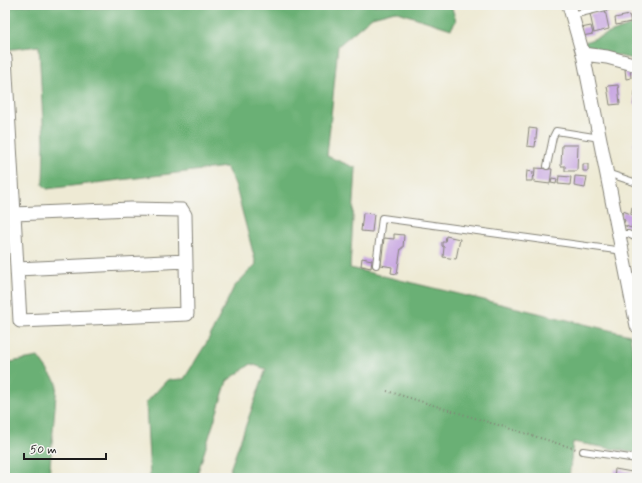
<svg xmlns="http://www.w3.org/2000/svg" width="642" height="483" font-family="Mynerve,sans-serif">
<rect width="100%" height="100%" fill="#f6f6f2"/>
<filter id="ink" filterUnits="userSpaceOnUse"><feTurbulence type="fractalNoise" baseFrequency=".025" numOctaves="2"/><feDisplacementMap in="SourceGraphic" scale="8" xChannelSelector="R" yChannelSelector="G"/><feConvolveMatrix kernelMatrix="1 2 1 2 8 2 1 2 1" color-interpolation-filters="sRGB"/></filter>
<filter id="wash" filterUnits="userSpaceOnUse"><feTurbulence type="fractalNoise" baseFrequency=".012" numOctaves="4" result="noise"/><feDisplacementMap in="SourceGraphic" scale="16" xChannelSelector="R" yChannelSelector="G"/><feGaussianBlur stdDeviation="0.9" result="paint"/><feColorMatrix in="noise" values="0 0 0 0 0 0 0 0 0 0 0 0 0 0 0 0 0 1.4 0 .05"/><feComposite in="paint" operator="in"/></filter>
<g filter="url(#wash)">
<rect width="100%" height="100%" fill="#eeead4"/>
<path fill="#6bb075" stroke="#446648" d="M25 5H86V9L147 5H451L456 21 451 29 395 11 372 17 338 46 327 156 356 168 350 268 630 335 637 377V453L573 442 569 478H227L266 369 251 364 227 381 196 478H150L146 403 167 380 184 379 207 342 234 287 256 264 235 184 226 167 47 189 43 185 44 142 39 46 5 50V8Z
M637 23V60L588 49 585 42Z
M38 357 57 383 49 478H5V363Z"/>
<g id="blocks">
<path fill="#c6a3e1" d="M605 10 609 29 594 33 590 14Z
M629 15 631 22 616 25 615 18Z
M591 26 593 34 582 36 581 28Z
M630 68 631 78 626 79 625 69Z
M618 85 620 104 610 105 607 86Z
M635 91H637V105H634Z
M529 128 537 129 535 147 527 146Z
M637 136V147L633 145Z
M562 145H578L577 171H565V166H561Z
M583 164H588V171H583Z
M535 168 552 169 550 184 534 182Z
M527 171 533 172 532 181H526Z
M559 176 571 177 570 185 558 184Z
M575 176 587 177 585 188 574 186Z
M552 178 557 179 556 184 551 183Z
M632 207 637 208V215L631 212Z
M623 211 636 216 631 228 623 225 625 220 621 218Z
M363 213 374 214 372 232 361 231Z
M394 234 404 235 403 248H401L397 274 391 273 392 267 381 265 384 238 394 239Z
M446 236 460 239 456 259 443 257 444 247 442 246V242H445Z
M362 258 372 260 371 268 361 266Z
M615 469 632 472 631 478H614Z"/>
</g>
</g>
<g filter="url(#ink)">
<use href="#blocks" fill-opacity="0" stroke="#858378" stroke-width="1"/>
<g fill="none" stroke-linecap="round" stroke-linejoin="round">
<defs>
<path id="lane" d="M572 15 614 5
M547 166 553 137 556 131 600 138
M607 173 637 183
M620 234H628L637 238
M376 265 382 218 623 251
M583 451 637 459"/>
<path id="street" d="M569 5 583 54 637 326
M583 54 607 57 637 65
M5 58 14 214 5 215
M131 209 182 210 185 215 187 314 20 321 14 214Z
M17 269 186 261"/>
</defs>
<use href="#lane" stroke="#858378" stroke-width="8"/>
<use href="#street" stroke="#858378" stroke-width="15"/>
<path stroke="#858378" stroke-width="2" stroke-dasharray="1 3" stroke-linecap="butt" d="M387 391 576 449"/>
<use href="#lane" stroke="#fff" stroke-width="6"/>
<use href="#street" stroke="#fff" stroke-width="13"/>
</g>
</g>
<rect width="642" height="483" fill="none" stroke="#f6f6f2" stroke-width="20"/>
<path d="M24 453v6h82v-6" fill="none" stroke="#1c1c1c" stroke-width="2"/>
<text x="30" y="453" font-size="12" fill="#1c1c1c" stroke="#f6f6f2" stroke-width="3" paint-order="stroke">50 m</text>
</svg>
